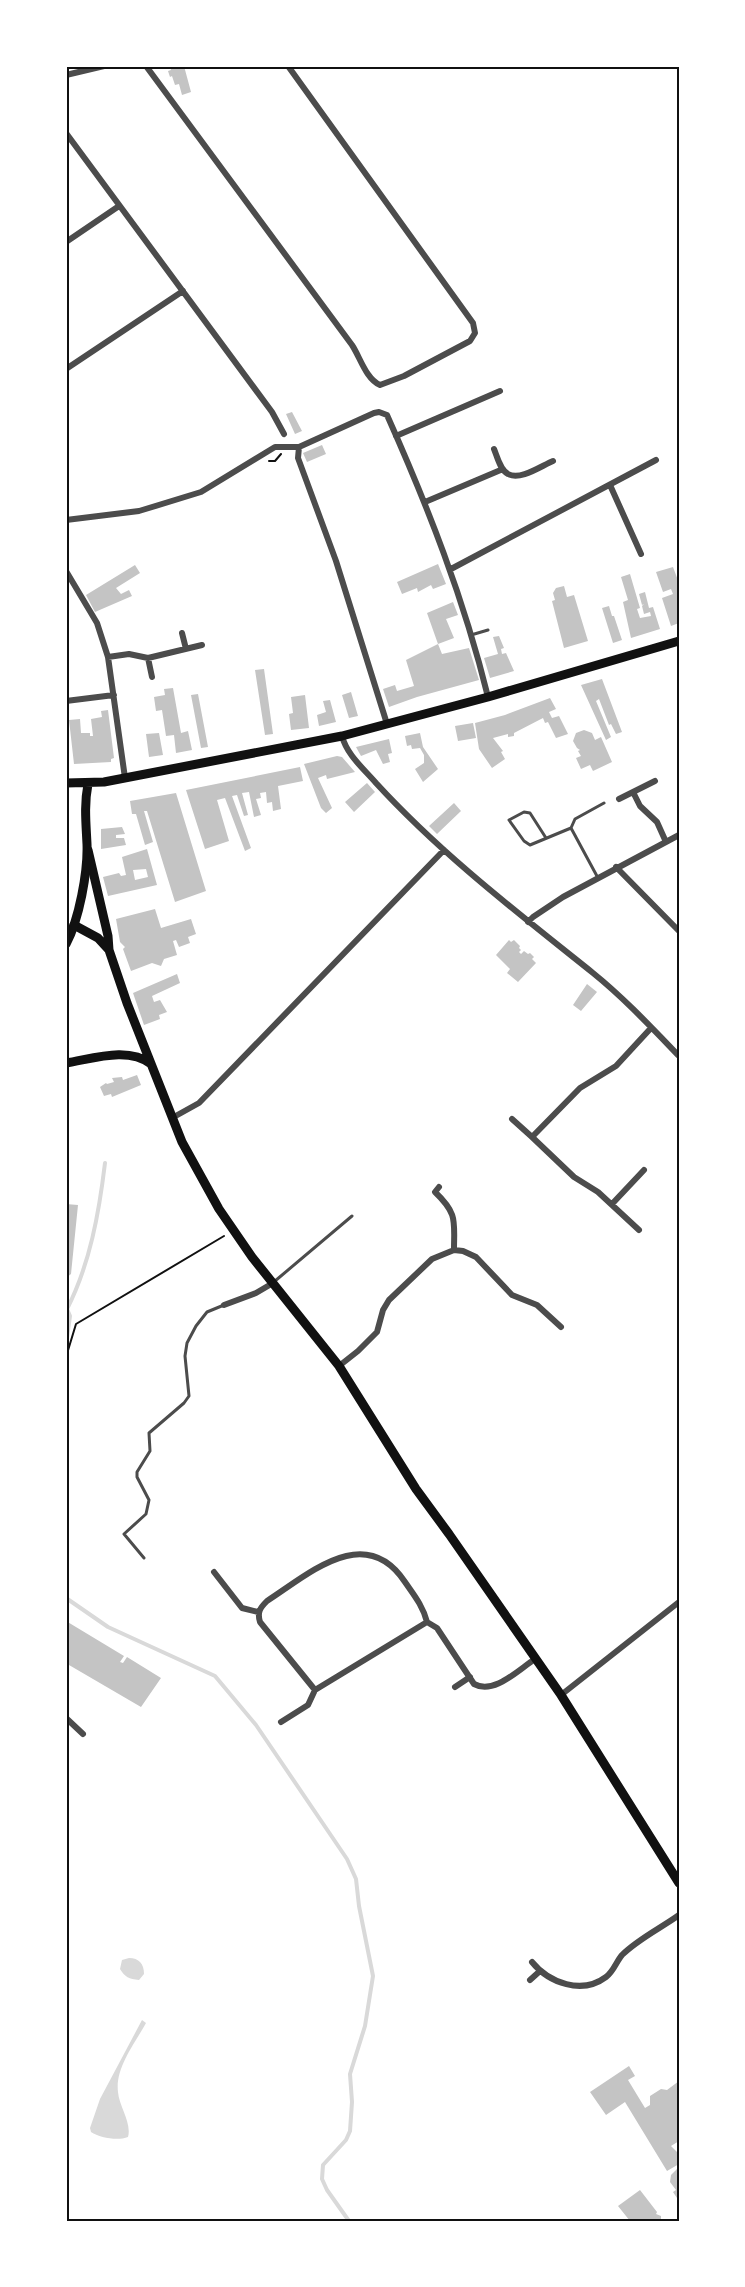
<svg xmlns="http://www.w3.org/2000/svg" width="745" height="2287" font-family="Merriweather,serif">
<rect width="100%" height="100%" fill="#fff"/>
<path fill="#d9d9d9" d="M129 1958C139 1958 144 1964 144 1974L139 1980C129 1979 125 1977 120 1969L122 1960Z
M142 2020 146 2023C135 2043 115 2068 118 2092 119 2106 132 2123 128 2137 118 2141 100 2138 91 2132L90 2128 100 2099Z"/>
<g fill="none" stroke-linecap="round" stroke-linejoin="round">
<path stroke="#d9d9d9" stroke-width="4" d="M66 1345 70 1316 67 1309C90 1264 99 1213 105 1163
M66 1598 108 1627 215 1676 256 1725 347 1859 356 1879 359 1906 373 1976 365 2026 350 2074 352 2102 350 2131 346 2140 323 2165 322 2179 327 2190 349 2221"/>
</g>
<path fill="#c4c4c4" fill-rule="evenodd" d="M170 66H184L191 92 182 95 179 84 175 85 172 76 170 77 168 71 171 70Z
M292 412 302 431 295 434 286 414Z
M322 445 326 454 307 462 303 453Z
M438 564 446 584 433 589 431 585 418 592 417 588 402 594 397 582Z
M135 565 140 573 116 588 121 594 129 590 132 596 95 612 86 595Z
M673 567 679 583 677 587 679 623 671 626 662 598 673 594 671 589 663 592 656 572Z
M630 574 640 608 637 609 640 618 651 616 650 612 644 614 642 606 644 604 642 605 639 594 645 592 649 608 653 607 660 629 631 638 623 602 628 600 621 577Z
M564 586 567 597 574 595 588 641 564 648 552 601 555 600 553 593 556 588Z
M453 602 458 615 446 619 454 638 438 644 427 613Z
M609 606 612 616H614L622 640 613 643 602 608Z
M499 636 504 648 501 649 502 654 506 653 514 671 490 678 484 658 498 654 493 637Z
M438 644 442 654 469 648 479 680 417 697 389 707 383 689 395 685 397 691 414 686 406 660Z
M264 669 273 734 265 735 255 670Z
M602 679 622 732 616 734 611 724 609 725 599 699 596 701 611 737 606 740 581 685Z
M173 688 181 733 188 731 192 750 176 753 174 735 166 736 162 710 156 711 154 697 165 695 164 689Z
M351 692 358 716 349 718 342 695Z
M198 694 208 747 201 748 191 695Z
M305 695 309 728 291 730 289 714 293 713 291 697Z
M550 698 556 709 549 712 552 718 559 716 568 734 556 738 548 722 545 723 543 718 514 733V736L508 737V734L493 738 503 751 501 752 505 759 492 768 479 749 475 723 505 715Z
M330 700 336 722 319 726 317 715 326 712 323 701Z
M108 710 114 758 111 759V762L74 764 69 720 80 719 81 733H90V736H93L91 719 102 717 101 711Z
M473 723 476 738 458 741 455 726Z
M584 730 592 733 595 740 601 737 612 762 593 771 590 765 581 769 576 758 581 756 578 751 580 750 577 748 573 741 576 733Z
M159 733 163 755 149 757 146 734Z
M420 733 423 747 438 769 423 782 415 769 424 763V755L420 748 412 749 411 745 407 746 405 736Z
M389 739 392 753 388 754 390 762 383 764 376 750 361 756 356 747Z
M337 756 342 757 355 772 327 779 326 775 318 778 332 808 326 813 321 808 304 764Z
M300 767 303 781 278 786 281 809 273 811 272 802 267 803 266 792 260 793 261 798 256 799 261 815 254 817 249 792 242 793 248 815 244 816 237 795 232 796 251 848 245 851 225 798 217 800 229 841 205 849 186 790Z
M367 783 375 792 354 812 345 802Z
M176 793 206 891 175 902 147 811H144L153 842 145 845 136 814H132L130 801Z
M454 803 461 811 437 834 429 826Z
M122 827 125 834 116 835V838H124L126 845 101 849V829Z
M147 849 157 885 108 896 103 877 119 873 121 876 126 875 122 857ZM146 869 148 877 135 880 133 870Z
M155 909 161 928 191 919 196 934 188 937 190 943 179 947 176 940 173 941 177 955 164 959 161 966 152 963 131 971 123 949 125 947 120 942 116 919Z
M509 940 511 942 514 940 520 946 519 948 521 950 519 952 521 954 524 951 528 954 530 953 534 957 532 959 536 963 518 982 507 973 510 969 496 955Z
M177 974 180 983 152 996 154 1002 160 1000 167 1012 159 1015 160 1019 144 1025 133 993Z
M587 984 597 992 581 1011 573 1005Z
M137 1075 141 1085 112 1097 111 1094 104 1096 100 1087 106 1083 107 1084 114 1082 112 1078 122 1077 123 1080Z
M66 1204 78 1205 71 1274 66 1278Z
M66 1621 124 1656 120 1662 123 1663 127 1657 161 1678 141 1707 69 1665 66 1669Z
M629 2066 635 2076 628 2080 645 2108 650 2105V2096L661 2089 667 2090 679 2081V2141L671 2146 679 2154V2164L667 2171 625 2102 606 2115 590 2092Z
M679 2167V2201L673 2192 676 2190 670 2182 671 2175Z
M640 2190 657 2212 656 2214 661 2216V2221H630L618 2206Z"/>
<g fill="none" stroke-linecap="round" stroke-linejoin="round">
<path stroke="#111" stroke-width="2" d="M269 461H275L281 454
M66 1357 76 1324 224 1236"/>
<path stroke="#4c4c4c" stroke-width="3" d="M471 635 488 630
M571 828 575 819 604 803
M546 838 530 813 524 812 509 820 524 841 530 845 571 828 598 878
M275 1281 352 1216
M144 1558 124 1534 146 1514 149 1500 137 1477V1472L150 1451 149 1433 184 1403 189 1396 185 1356 187 1343 196 1326 207 1312 224 1305"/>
<path stroke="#4c4c4c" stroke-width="6" d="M146 66 352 345C360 357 366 379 380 385L404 376 470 341 475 333 473 323 288 66
M66 75 104 66
M66 133 272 412 284 434
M66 242 119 206
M66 369 183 291
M396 436 500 391
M299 447 298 458 336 561 387 724
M494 449C497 456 500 470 508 474 520 481 541 466 553 461
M610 485 641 554
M425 502 503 469
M66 520 139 511 201 492 275 447H299L374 413 379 412 387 415C428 507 464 599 488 697
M451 569 656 460
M66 571 97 623 108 657 125 778
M182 633 186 649
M108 657 129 654 148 658 202 645
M148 658 152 677
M66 701 114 695
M342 736C347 755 363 768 376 783 441 854 518 913 593 973 624 998 652 1028 679 1056
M633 792 640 806 657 822 666 842
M619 799 655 781
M616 867 679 931
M528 922 533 917 563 897 679 835
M172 1118 199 1103 444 850
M512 1119 532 1137
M439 1187 435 1192C458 1214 454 1221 454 1250
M612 1204 644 1170
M639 1230 598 1192 574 1177 532 1137 580 1088 616 1066 651 1028
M224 1305 256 1293 273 1283
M339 1366 358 1351 377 1332 383 1310 389 1300 432 1259 454 1250 463 1251 476 1257 512 1295 537 1305 561 1327
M214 1572 242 1608 258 1612
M427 1622C423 1606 414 1595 405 1582 365 1522 309 1574 267 1601 260 1608 257 1612 260 1622L315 1690 427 1622 437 1628 474 1684C494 1695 518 1670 535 1659
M455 1687 470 1677
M561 1695 679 1602
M66 1718 83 1734
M281 1722 308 1705 315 1690
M532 1962C549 1983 582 1995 606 1977 614 1971 616 1962 622 1955 638 1939 661 1928 679 1915
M530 1980 540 1971"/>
<path stroke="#111" stroke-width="9" d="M88 850 108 936 109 950
M74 925 98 938 109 950 127 1003 182 1142 219 1209 252 1257 339 1366 416 1489 449 1534 561 1695 679 1883
M66 1063C92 1059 128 1046 151 1064"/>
<path stroke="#111" stroke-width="9" d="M66 783 104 782 342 736 488 697 679 641
M66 944C79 920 88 872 87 844 86 823 84 805 88 784"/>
</g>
<rect width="745" height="2287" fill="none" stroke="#ffffff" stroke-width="135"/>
<rect x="68" y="68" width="610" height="2152" fill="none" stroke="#111" stroke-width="2"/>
</svg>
